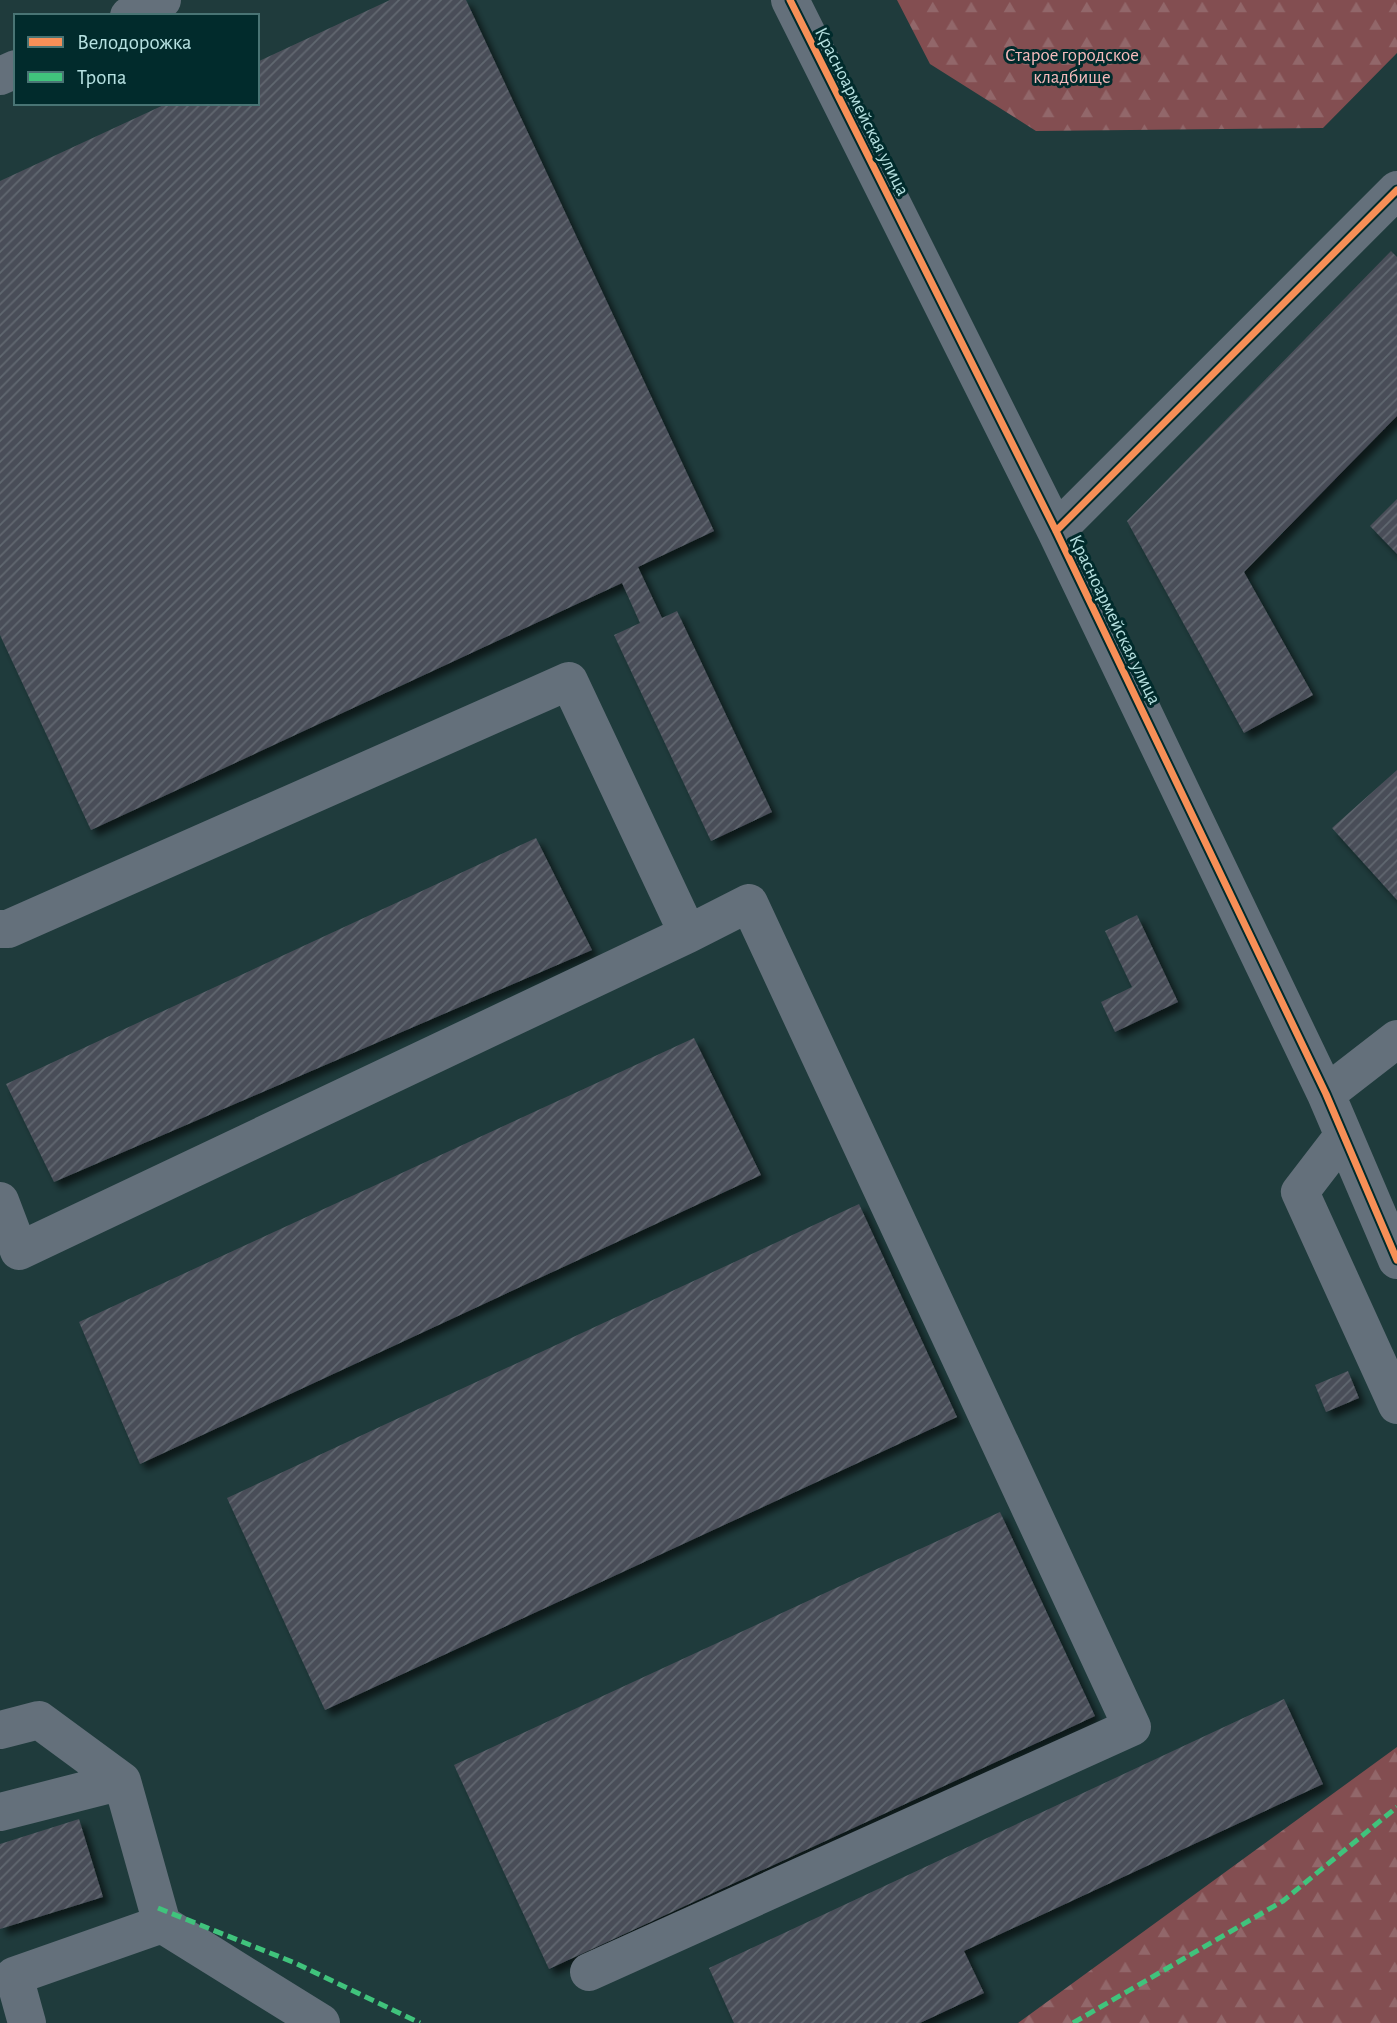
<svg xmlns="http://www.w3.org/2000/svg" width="1397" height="2023" font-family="'Alegreya Sans',sans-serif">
<defs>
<pattern id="forest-firs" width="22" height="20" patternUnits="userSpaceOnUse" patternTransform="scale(1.75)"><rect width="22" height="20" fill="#834e51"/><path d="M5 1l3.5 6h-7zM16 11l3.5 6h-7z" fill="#92676a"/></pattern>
<pattern id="building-hatch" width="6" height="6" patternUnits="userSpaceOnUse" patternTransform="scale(1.75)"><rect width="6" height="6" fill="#494e58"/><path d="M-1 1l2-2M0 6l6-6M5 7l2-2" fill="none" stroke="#616770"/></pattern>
<filter id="shadow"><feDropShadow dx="6" dy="6" stdDeviation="3.5" flood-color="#0009"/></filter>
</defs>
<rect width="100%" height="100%" fill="#1f3b3c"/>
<path fill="url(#forest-firs)" d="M897 0H1397V53L1323 128 1036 131 930 64Z
M1397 1747V2023H1018Z"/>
<path fill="url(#building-hatch)" filter="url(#shadow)" d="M390 0H466L714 531 638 567 662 618 677 611 772 812 711 841 614 635 640 623 622 583 91 830 0 635V181L168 103H257V62Z
M1391 251 1397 257V416L1244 572 1313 695 1244 733 1127 521Z
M1397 499V554L1370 526Z
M1397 770V900L1332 828Z
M536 838 592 950 54 1182 6 1084Z
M1137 915 1178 1002 1115 1032 1101 1002 1132 987 1105 931Z
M694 1038 761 1175 140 1464 79 1322Z
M859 1204 957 1417 325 1710 227 1498Z
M1348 1371 1359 1398 1326 1412 1315 1385Z
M1000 1512 1095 1716 549 1969 454 1765Z
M1284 1699 1323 1784 964 1951 984 1993 920 2023H734L709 1968Z
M79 1819 103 1897 0 1929V1844Z"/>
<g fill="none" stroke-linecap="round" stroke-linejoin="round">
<path stroke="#64707b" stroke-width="38" d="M790 0 1056 531 1326 1094 1397 1260
M129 16 162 0
M0 76 16 69
M1056 531 1397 190
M0 929H8L569 681 688 934
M1326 1094 1397 1039
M1343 1136 1300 1192 1397 1405
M0 1201 19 1251 688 934 749 903 1132 1727 589 1972
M0 1730 39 1720 122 1781 162 1924
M0 1812 122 1781
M27 2023 14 1976 162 1924 321 2023"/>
<path stroke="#40c37c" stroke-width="5" stroke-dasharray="10 5" stroke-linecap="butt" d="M158 1908 295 1963 420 2023
M1073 2023 1283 1901 1397 1807"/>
<defs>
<path id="cycleway" d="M790 0 1056 531 1326 1094 1397 1260
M1056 531 1397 190"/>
</defs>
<use href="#cycleway" stroke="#012b2c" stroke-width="11"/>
<use href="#cycleway" stroke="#f78f57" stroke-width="7"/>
</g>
<g text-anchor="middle" stroke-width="6" stroke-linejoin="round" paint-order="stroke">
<g font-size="19" fill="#f7bbbc" stroke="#012b2c">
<text x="1072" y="61">Старое городское<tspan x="1072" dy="22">кладбище</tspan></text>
</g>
<g font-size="19" fill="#b6e1e1" stroke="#012b2c">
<text transform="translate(863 111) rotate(63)" y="7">Красноармейская улица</text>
<text transform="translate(1116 619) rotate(64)" y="7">Красноармейская улица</text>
</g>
</g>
<rect x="14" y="14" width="245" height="91" fill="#012b2c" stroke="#497474" stroke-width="2"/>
<rect x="28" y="37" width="35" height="10" fill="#f78f57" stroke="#497474" stroke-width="2"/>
<text x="77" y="49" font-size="21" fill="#b6e1e1">Велодорожка</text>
<rect x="28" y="72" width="35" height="10" fill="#40c37c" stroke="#497474" stroke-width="2"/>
<text x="77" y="84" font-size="21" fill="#b6e1e1">Тропа</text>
</svg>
